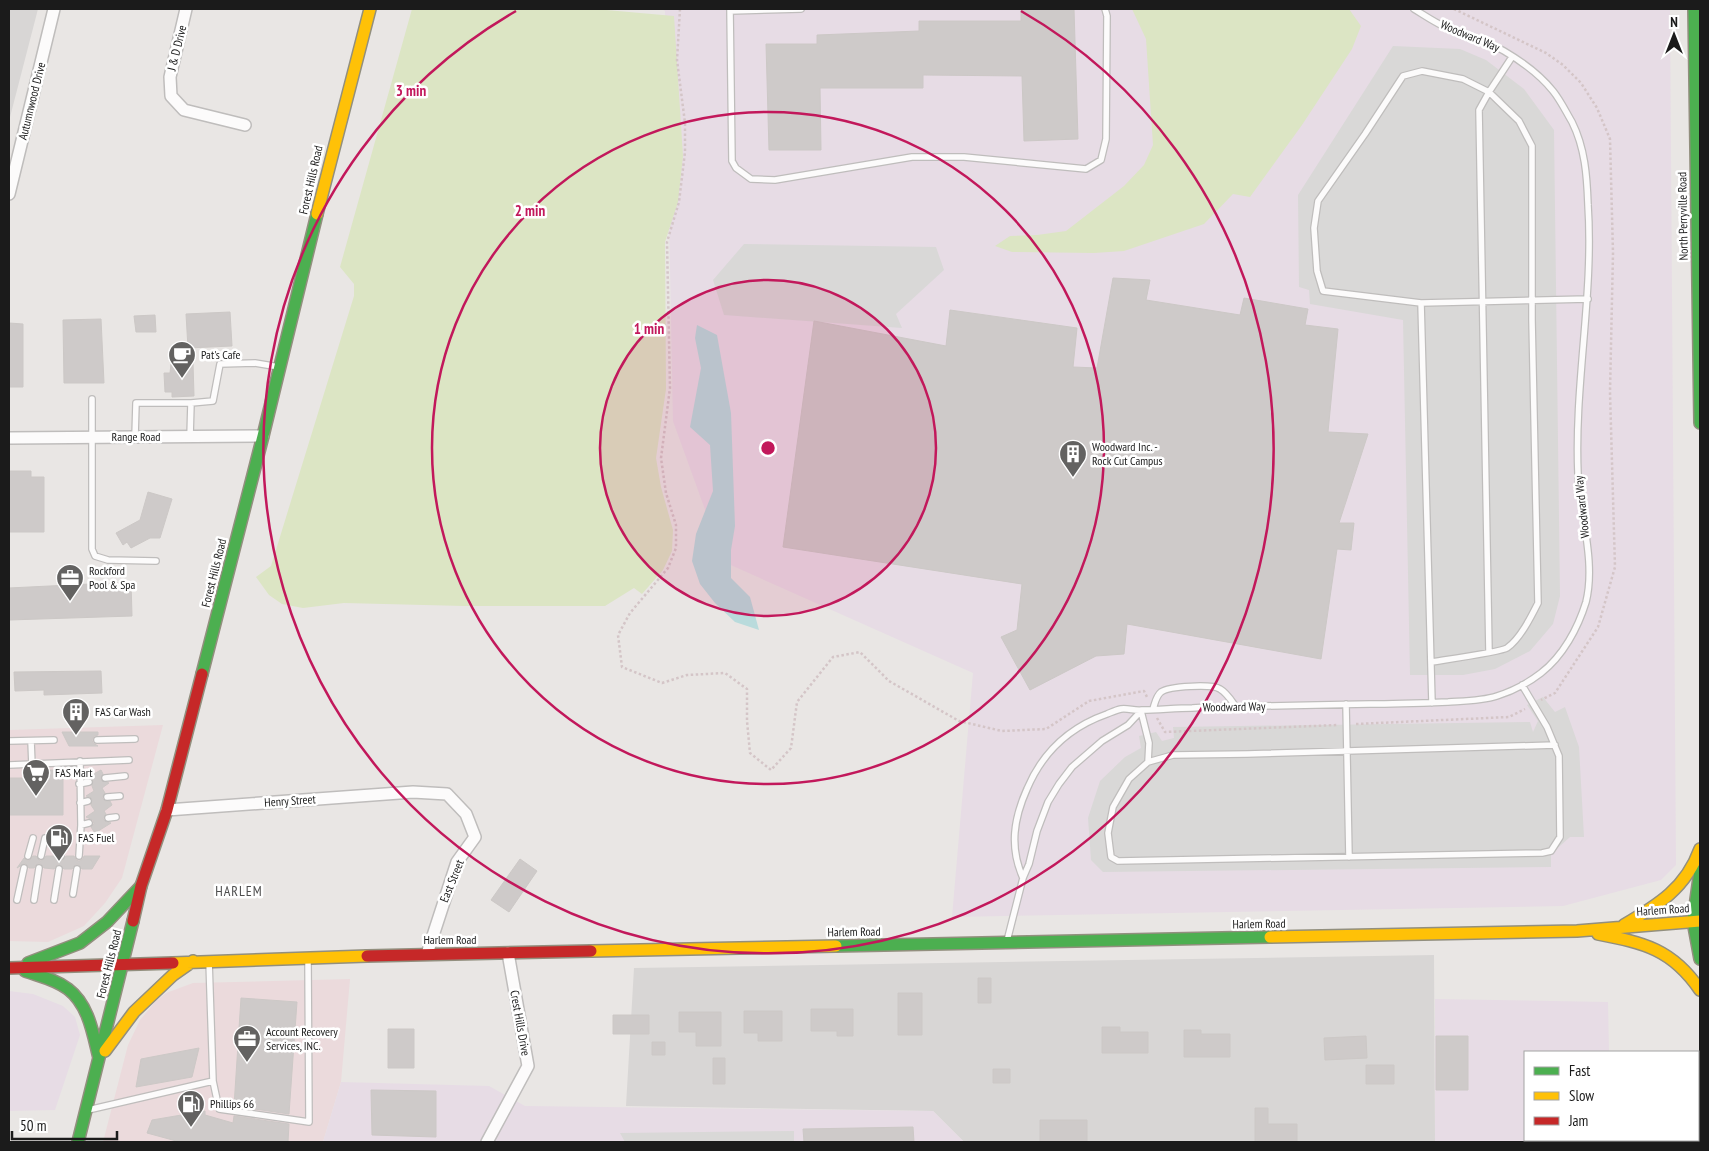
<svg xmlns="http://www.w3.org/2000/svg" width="1709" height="1151" font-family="'PT Sans Narrow',sans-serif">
<rect width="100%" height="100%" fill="#e9e6e4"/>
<path fill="#d8d6d5" d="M9 9H38L9 121Z
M1434 955 1435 1142H964L933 1111 626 1106 634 968Z"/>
<path fill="#ebdadc" d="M163 725 122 878 105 903 84 926 48 942 9 941V730Z
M350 979 341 1082 323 1142H103L128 1045 140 1020 156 1001 166 993 193 983Z"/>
<path fill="#e7dce5" d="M662 9H1670L1676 865 1661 880 1563 906 952 917 973 673 724 562 673 421 665 11Z
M9 991 33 994 63 1006 75 1017 80 1035 55 1110 9 1111Z
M1435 999 1608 1002 1609 1052H1525V1140H1611V1142H1435Z
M341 1082 489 1086 525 1106 933 1111 964 1142H323Z"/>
<path fill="#dce5c4" d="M412 9H595L674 16 683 156 678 202 665 242 666 389 656 458 661 487 673 530 672 551 663 570 642 594 634 588 605 606H464L344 603 303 608 282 604 269 595 256 577 271 566 354 296V284L340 267Z
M1132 9H1349L1361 26 1352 49 1302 125 1250 197 1233 194 1204 224 1124 251 1094 253 1012 252 995 246 1010 236 1037 235 1066 231 1124 186 1144 165 1153 145 1146 39Z"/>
<path fill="#d9d8d7" d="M1393 46 1460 49 1486 60 1524 89 1554 130 1560 596 1553 624 1530 651 1495 669 1463 675H1410L1403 320 1310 304 1309 290 1299 287 1298 195Z
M744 244 936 247 944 270 896 314 902 328 724 315 713 280Z
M1543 697 1555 712 1565 707 1579 747 1584 837H1570L1551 854V867L1103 872 1091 860 1088 818 1100 781 1125 757 1141 748 1139 736 1156 732 1162 741 1174 738 1173 727 1530 722 1533 732 1538 721 1527 705Z
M794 1131V1142H625L620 1133Z"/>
<path fill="#b9dbdc" d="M697 325 717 335 731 413 735 526 731 550V578L750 597 759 630 735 622 715 603 700 584 692 561 696 534 713 491 710 445 690 427 701 368 695 338Z"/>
<path fill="#cecac9" stroke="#ccc8c6" d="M1021 9H1074L1078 139 1024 141 1022 76 923 75V88H820L821 150H769L766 44H817V35L919 31V21H1021Z
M1113 278 1150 280 1146 300 1240 315 1244 298 1308 309 1305 325 1338 329 1328 432 1368 434 1339 523H1354L1351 550 1337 549 1321 659 1127 624 1124 654 1096 656 1030 690 1001 637 1017 630 1022 584 783 547 814 321 946 346 950 310 1077 328 1073 367 1097 368Z
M230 312 232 346 188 348 186 314Z
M155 315 156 332H136L134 316Z
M101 319 104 383H64L63 320Z
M9 323 23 324V387H9Z
M193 363 194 396 172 397V392H165L164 373H170L171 364Z
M9 471H31V477H44V532H9Z
M148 492 172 499 160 538H150L131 548 127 542 123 545 116 533 140 520Z
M131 582 132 616 9 620V588Z
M101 671 102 693 44 695V690L15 691 14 672Z
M62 732H98V735L94 736 92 740 93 743 98 746H69Z
M29 770H63V815H9V778H29Z
M101 770 103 774 101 777V780L109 783 102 788 105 793 102 798 105 801H110L112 805 104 811 106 814 103 819 106 822 111 823 95 833 91 827 94 824 93 820 86 817 95 811 91 805 92 799 90 797 86 796 94 791 92 786 93 781 88 777Z
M33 856H36L38 859 40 861 44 859 46 856H56L58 859 61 861 64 859 66 856H74L76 860 79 861 83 859 84 856H100L92 869H82L80 866 77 864 74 866 72 869H64L59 864 56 866 54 869 44 868 42 865 39 863 36 865 34 868H29L27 865 25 863 17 868 24 858 29 861Z
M520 859 537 871 509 912 491 900Z
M978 978H991V1003H978Z
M898 993H922V1035H898Z
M241 998 297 1002 289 1114 234 1106Z
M811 1009H853V1036H837V1031H811Z
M744 1011H782V1041H758V1033H744Z
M679 1012H721V1046H696V1032H679Z
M613 1015H649V1034H613Z
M1102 1027H1120V1032H1148V1053H1102Z
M388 1029H414V1068H388Z
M1184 1030H1201V1034H1230V1057H1184Z
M1366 1036 1367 1058 1325 1060 1324 1038Z
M1436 1036H1468V1090H1436Z
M652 1042H665V1055H652Z
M199 1048 192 1077 136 1087 141 1059Z
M713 1058H725V1084H713Z
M1366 1065H1394V1084H1366Z
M993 1069H1010V1083H993Z
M371 1090 436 1091V1137L372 1135Z
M1255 1108H1268V1124H1297V1142H1255Z
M205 1111V1115L233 1123 234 1116 289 1124 288 1142H180L147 1133 152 1120Z
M1040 1120H1087V1142H1040Z
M913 1127 914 1142H804L803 1129Z"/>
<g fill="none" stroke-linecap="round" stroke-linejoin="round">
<defs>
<path id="lane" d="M730 9 732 161 736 168 751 179 775 180 912 157H964L1086 169 1101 160 1106 139 1107 16 1105 9
M730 11 801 9
M1421 303 1588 299
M92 399V549L95 556 108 560 156 561
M135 437 136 403H191
M190 437 191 403 213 401 220 364 255 363 279 367
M1431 662C1443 660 1501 652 1507 648 1520 639 1531 617 1538 603L1532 320V146L1519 121 1489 92 1479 110 1489 652
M1432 703 1421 303 1323 291 1317 271 1314 228 1318 201 1365 134 1403 76 1422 71 1463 79 1489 92 1512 57
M1346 704 1349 857
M1153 709C1155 703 1156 696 1161 692 1169 686 1212 684 1220 689 1227 693 1231 700 1236 707
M1141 711 1149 743 1148 762 1129 779 1113 807 1108 833 1111 857 1118 861 1542 853 1551 851 1560 837 1559 756 1547 727 1522 685
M97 740 135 739
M9 741 54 740
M31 741 32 765
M1148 762 1173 755 1247 754 1555 745
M9 765 129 760
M105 778 125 776
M79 784 89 782
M107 797 120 796
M80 803 88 801
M108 818 116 817
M81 825 89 823
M28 856 33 838
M41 856 45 838
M61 856 63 838
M79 856 81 825 80 761
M1023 878C1009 847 1014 818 1027 789 1043 751 1070 727 1107 714 1112 712 1116 710 1121 709 1128 708 1135 711 1142 710 1159 710 1175 708 1192 708 1251 706 1310 705 1370 704 1396 704 1422 703 1448 702 1464 701 1482 701 1497 696 1513 691 1528 683 1541 673 1563 656 1578 628 1586 602 1596 562 1580 515 1578 474 1574 384 1594 295 1588 205 1587 176 1585 148 1572 122 1566 112 1561 101 1553 91 1541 76 1521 61 1504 51 1486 40 1464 36 1445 27 1434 22 1424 15 1414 9
M73 894 77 869
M17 900 24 868
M34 900 39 868
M54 900 59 869
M1007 941 1023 878 1029 864 1037 831 1048 802 1059 784 1072 767 1102 741 1128 725 1141 711
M213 1081 219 1109 309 1122 308 960
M88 1110 213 1081 209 961"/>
<path id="street" d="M186 9 170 77 171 96 184 110 245 125
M9 194 54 9
M9 438 263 436
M167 810 413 792 447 794 466 814 475 837 457 862 427 954
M487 1142 528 1066 508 953"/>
<path id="fast" d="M1694 9 1700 423
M202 674 263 436 317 214
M1700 871 1693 921 1700 959
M836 946 1270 937
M28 963 80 943 107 922 141 886
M25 971C39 976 55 979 68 989 89 1005 93 1034 99 1058
M78 1142 133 921"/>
<path id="slow" d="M317 214 370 9
M1624 925C1658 905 1686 888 1700 849
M1598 934C1644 943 1672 949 1700 990
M1270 937 1577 931 1700 921
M591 951 836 946
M173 963 367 956
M105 1051 134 1012 173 975 193 961"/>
<path id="jam" d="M133 921 141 886 167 810 202 674
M367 956 591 951
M9 968 173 963"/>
</defs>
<use href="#lane" stroke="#bfbdbc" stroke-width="8"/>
<use href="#street" stroke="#bfbdbc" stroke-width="14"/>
<use href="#fast" stroke="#928f7e" stroke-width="14"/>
<use href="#slow" stroke="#928f7e" stroke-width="14"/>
<use href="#jam" stroke="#928f7e" stroke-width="14"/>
<path stroke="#d4c5c7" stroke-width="2.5" stroke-dasharray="2.5 2.5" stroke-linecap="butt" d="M680 9 677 60 685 123V152L679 202 667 242 670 388 661 458 666 493 676 525V548L668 568 630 613 618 635 622 667 662 683 687 675 725 673 747 689V721L750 753 771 770 791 748 797 702 833 657 860 652 889 681 959 721 1002 731 1046 729 1089 701 1144 691 1147 697
M1454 9 1546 53 1563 65 1581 83 1597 108 1610 139 1613 253 1610 392 1615 567 1598 627 1555 693 1541 700
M1157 718 1165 732 1338 725
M1356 724 1509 717 1525 709"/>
<use href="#lane" stroke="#fcfbfb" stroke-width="5.5"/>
<use href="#street" stroke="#fcfbfb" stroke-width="11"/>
<use href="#fast" stroke="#4caf50" stroke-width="11"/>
<use href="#slow" stroke="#ffc107" stroke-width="11"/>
<use href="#jam" stroke="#c62828" stroke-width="11"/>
</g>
<circle cx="768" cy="448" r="168" fill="#c2185b" fill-opacity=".12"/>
<g fill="none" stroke="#c2185b" stroke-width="2.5">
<circle cx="768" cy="448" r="168"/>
<circle cx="768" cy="448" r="336"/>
<path d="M1021 11A505 505 0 1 1 516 11"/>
</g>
<defs>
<symbol id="cafe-pin" viewBox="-11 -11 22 30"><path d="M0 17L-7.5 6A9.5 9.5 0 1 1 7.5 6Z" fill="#636261" stroke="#fff"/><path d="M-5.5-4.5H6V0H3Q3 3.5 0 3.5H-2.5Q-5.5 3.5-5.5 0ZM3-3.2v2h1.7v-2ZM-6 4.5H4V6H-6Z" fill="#fff"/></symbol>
<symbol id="building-pin" viewBox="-11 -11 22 30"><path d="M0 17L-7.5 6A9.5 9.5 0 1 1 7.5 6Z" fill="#636261" stroke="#fff"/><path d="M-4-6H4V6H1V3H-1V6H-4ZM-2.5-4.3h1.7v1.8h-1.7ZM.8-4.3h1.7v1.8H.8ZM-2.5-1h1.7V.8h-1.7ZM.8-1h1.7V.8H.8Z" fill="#fff"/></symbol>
<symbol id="office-pin" viewBox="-11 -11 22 30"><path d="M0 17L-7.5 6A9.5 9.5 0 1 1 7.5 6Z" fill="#636261" stroke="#fff"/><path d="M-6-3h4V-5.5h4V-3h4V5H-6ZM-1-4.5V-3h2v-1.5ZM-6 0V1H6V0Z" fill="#fff"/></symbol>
<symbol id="supermarket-pin" viewBox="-11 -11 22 30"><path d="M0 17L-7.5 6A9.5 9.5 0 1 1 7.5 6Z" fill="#636261" stroke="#fff"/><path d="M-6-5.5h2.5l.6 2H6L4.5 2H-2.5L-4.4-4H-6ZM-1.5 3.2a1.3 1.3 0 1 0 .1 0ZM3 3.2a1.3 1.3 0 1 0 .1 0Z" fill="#fff"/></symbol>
<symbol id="fuel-pin" viewBox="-11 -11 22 30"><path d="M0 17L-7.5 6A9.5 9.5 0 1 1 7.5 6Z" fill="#636261" stroke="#fff"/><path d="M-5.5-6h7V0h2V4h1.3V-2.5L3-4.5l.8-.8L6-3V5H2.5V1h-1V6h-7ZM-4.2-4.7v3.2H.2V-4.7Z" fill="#fff"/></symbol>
</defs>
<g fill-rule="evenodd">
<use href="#cafe-pin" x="166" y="339" width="32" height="43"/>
<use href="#building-pin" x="1057" y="438" width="32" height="43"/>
<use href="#office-pin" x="54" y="562" width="32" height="43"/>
<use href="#building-pin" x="60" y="696" width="32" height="43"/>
<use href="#supermarket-pin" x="20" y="757" width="32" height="43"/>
<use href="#fuel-pin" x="43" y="822" width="32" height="43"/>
<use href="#office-pin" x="231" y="1023" width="32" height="43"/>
<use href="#fuel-pin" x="175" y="1088" width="32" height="43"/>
</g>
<g text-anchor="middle" stroke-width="5" stroke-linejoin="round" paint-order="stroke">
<g font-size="12" fill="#1b1b1b" stroke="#fff">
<text transform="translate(1470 36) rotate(23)" y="4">Woodward Way</text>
<text transform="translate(177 48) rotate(-76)" y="4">J &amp; D Drive</text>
<text transform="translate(32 101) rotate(-76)" y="4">Autumnwood Drive</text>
<text transform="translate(311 180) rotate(-77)" y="4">Forest Hills Road</text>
<text transform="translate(1683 216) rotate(-91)" y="4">North Perryville Road</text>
<text x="136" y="441">Range Road</text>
<text transform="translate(1582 507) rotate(-96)" y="4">Woodward Way</text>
<text transform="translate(214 573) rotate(-76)" y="4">Forest Hills Road</text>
<text transform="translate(1234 707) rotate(-1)" y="4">Woodward Way</text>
<text transform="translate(290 801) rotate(-4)" y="4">Henry Street</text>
<text transform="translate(452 881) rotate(-68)" y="4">East Street</text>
<text transform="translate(1663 910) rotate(-4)" y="4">Harlem Road</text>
<text transform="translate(1259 924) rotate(-1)" y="4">Harlem Road</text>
<text transform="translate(854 932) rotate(-1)" y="4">Harlem Road</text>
<text x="450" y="944">Harlem Road</text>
<text transform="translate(109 964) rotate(-76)" y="4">Forest Hills Road</text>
<text transform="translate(520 1023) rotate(80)" y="4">Crest Hills Drive</text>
</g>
<g font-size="12" fill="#1b1b1b" stroke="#fff" text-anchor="start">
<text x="201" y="359">Pat's Cafe</text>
<text x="1092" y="451">Woodward Inc. -<tspan x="1092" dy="14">Rock Cut Campus</tspan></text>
<text x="89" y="575">Rockford<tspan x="89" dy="14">Pool &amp; Spa</tspan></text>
<text x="95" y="716">FAS Car Wash</text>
<text x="55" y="777">FAS Mart</text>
<text x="78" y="842">FAS Fuel</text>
<text x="266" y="1036">Account Recovery<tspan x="266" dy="14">Services, INC.</tspan></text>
<text x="210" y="1108">Phillips 66</text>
</g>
<g font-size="14" letter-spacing="1" fill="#4e4e4e" stroke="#fff">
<text x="239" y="896">HARLEM</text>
</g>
</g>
<circle cx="768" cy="448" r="8" fill="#c2185b" stroke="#fff" stroke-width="2.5"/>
<g font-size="15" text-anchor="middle" font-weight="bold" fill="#c2185b" stroke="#fff" stroke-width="5" stroke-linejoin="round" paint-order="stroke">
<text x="411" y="96">3 min</text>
<text x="530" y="216">2 min</text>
<text x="649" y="334">1 min</text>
</g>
<rect width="1709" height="1151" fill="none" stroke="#1b1b1b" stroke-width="20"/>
<rect x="1524" y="1051" width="175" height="90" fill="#ffffff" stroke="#a4a4a4"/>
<rect x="1534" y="1067" width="25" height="8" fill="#4caf50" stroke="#a4a4a4"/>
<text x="1569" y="1076" font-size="15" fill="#1b1b1b">Fast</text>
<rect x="1534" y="1092" width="25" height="8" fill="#ffc107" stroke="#a4a4a4"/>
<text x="1569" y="1101" font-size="15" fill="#1b1b1b">Slow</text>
<rect x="1534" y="1117" width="25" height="8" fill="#c62828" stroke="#a4a4a4"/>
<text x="1569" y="1126" font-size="15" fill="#1b1b1b">Jam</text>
<g transform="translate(1674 35)" stroke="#ffffff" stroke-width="4" paint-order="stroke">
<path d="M0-4L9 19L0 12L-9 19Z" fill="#1b1b1b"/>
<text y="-8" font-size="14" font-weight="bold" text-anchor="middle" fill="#1b1b1b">N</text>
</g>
<path d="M12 1131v8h105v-8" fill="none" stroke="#1b1b1b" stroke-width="2.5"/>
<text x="20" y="1131" font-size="15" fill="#1b1b1b" stroke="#ffffff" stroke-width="4" paint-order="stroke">50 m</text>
</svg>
